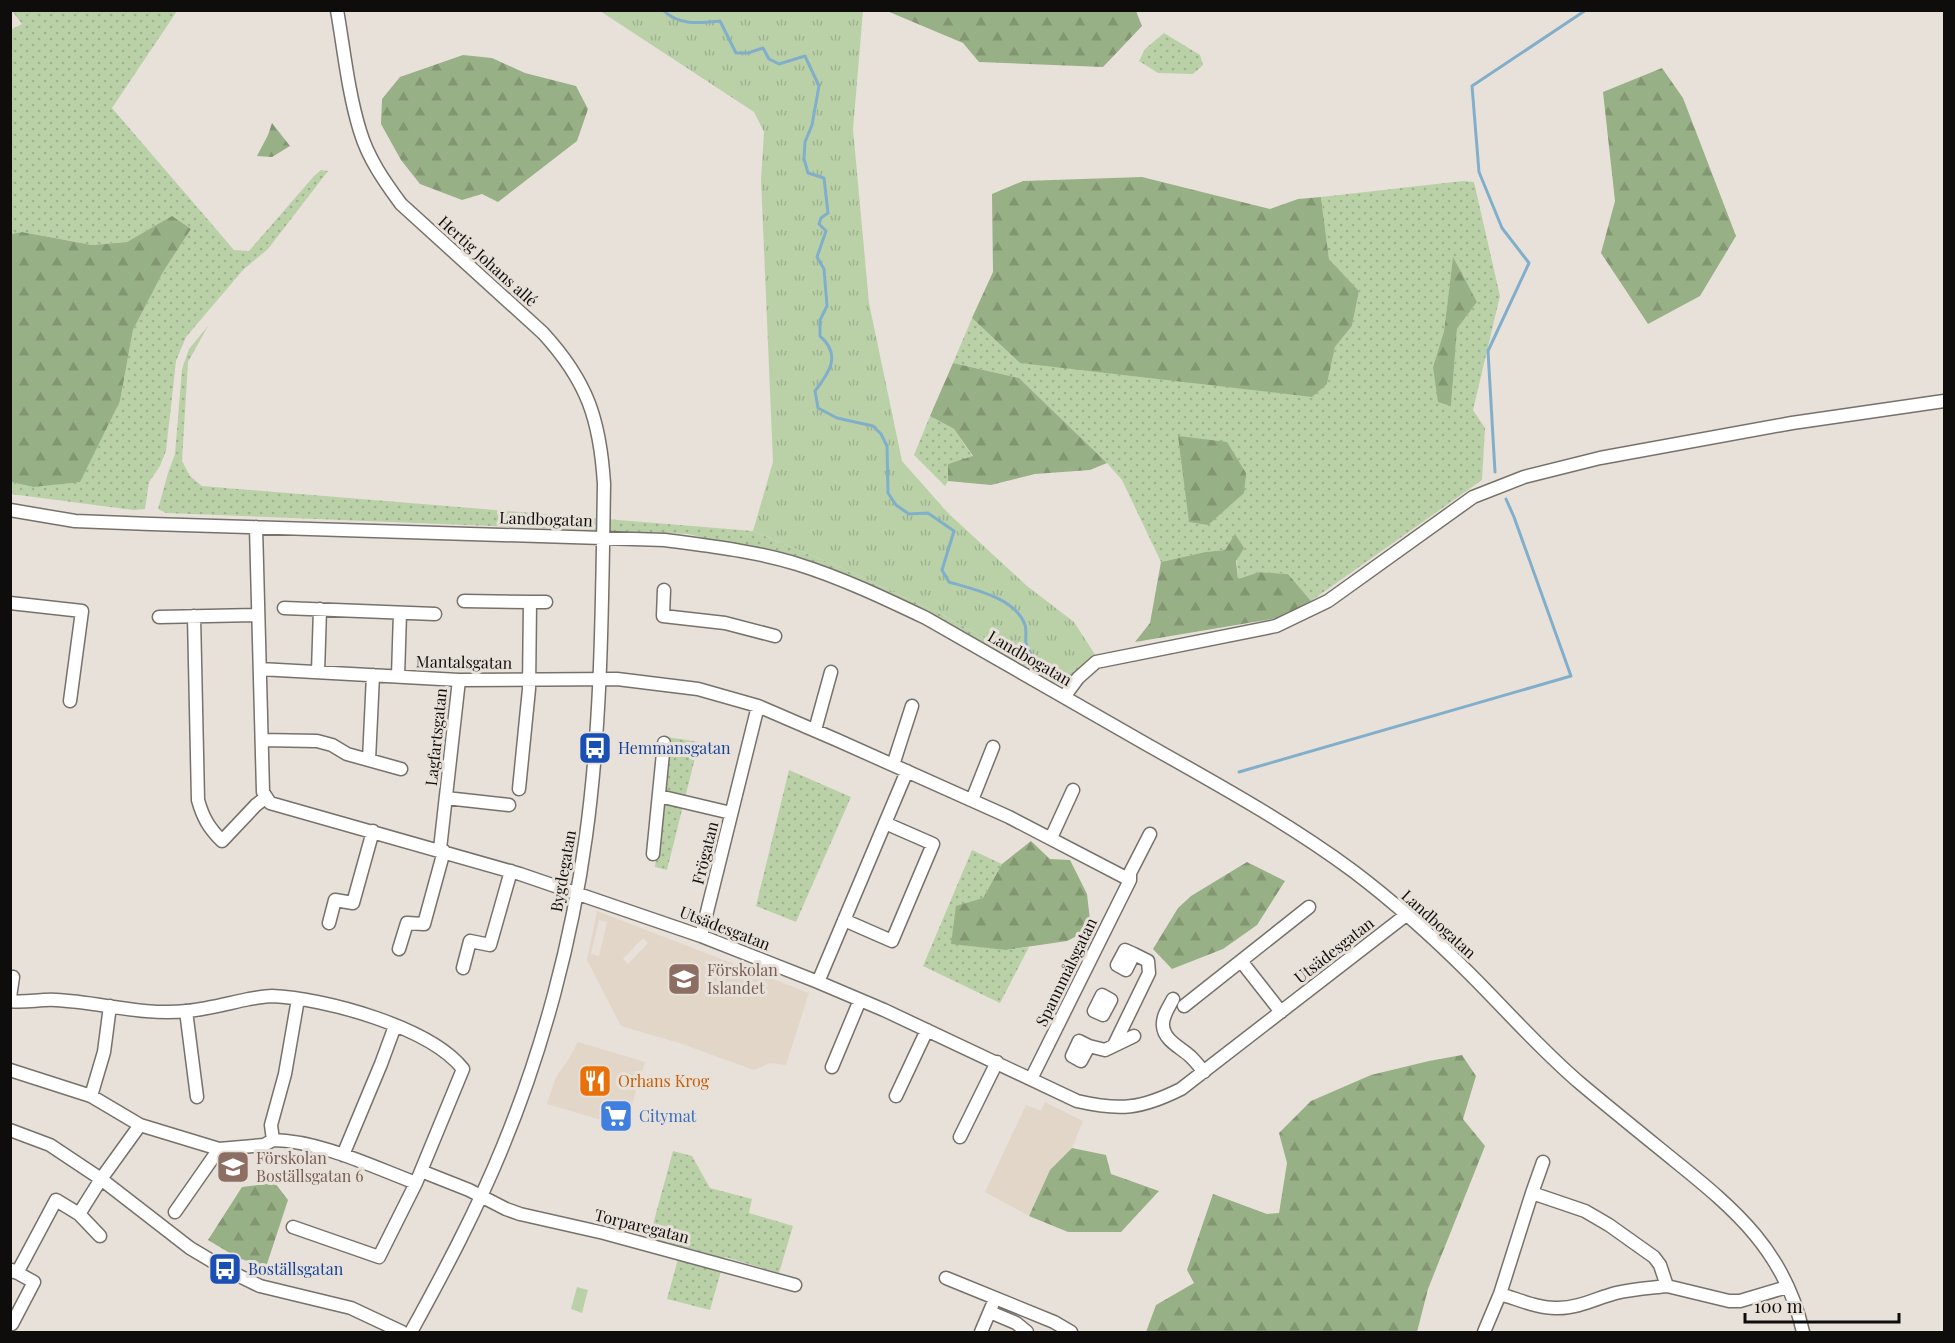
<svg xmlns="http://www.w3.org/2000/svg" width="1955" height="1343" font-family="'Playfair Display',serif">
<defs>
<pattern id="grass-dots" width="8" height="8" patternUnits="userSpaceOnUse" patternTransform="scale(1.5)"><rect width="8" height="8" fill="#bad1a8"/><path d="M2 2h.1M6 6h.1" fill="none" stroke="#9fb28f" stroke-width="1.8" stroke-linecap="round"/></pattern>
<pattern id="forest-firs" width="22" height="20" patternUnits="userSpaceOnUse" patternTransform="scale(1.5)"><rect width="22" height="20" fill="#98b086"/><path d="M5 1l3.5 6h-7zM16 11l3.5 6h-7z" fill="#829672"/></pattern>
<pattern id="park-tufts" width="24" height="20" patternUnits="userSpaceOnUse" patternTransform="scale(1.5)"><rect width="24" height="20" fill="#bad1a8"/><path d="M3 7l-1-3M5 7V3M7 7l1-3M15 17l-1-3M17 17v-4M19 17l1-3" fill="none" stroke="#9fb28f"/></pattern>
</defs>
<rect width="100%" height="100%" fill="#e8e1da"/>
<path fill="#e2d6c9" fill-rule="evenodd" d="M597 911 809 993 786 1065 770 1063 754 1070 679 1043 621 1026 587 960ZM599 920 607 922 599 956 591 954ZM643 938 648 943 628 964 623 959Z
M578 1042 645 1062 625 1127 547 1104 556 1077 568 1060Z
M1045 1102 1083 1121 1072 1148 1050 1170 1029 1216 985 1192 1026 1105 1041 1111Z"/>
<path fill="url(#grass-dots)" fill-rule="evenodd" d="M12 11H177L112 108 234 250 249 251 314 176 321 170 328 171 268 249 243 270 186 337 176 361 166 451 160 466 149 482 145 509 133 510 11 494V482L33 487 120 401 133 330 163 272 191 229 172 217 127 242 92 245 22 232 11 234 10 30 22 24Z
M1164 33 1200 55 1203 65 1193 74 1158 73 1139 61 1145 49Z
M1463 181 1474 182 1500 296 1473 410 1485 428 1482 480 1311 601 1288 574 1259 572 1238 579 1235 535 1225 550 1205 552 1161 562 1122 480 1107 463 1019 378 953 363 972 318 1020 363 1327 384 1335 347 1352 326 1359 291 1329 259 1321 197ZM1453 259 1477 302 1457 329 1451 406 1433 367 1444 331Z
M208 326 188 362 182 461 190 476 202 486 753 531 844 569 943 615 1057 678 1096 656 1081 671 1054 684 943 621 776 555 688 534 166 513 158 509 168 473 175 454 182 369 189 349Z
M930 416 954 429 973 457 948 464V481L945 486 914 455Z
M661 736 699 742 667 870 655 867 668 741 661 740Z
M789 770 851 797 796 922 756 906Z
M972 850 1002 864 983 898 951 943 1006 950 1029 947 1000 1003 923 966Z
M673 1151 692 1156 710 1188 752 1199 749 1213 793 1226 779 1273 725 1257 710 1310 667 1299 678 1259 646 1250Z"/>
<path fill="url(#forest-firs)" d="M887 11H1136L1142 26 1103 67 979 62 963 43Z
M463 55 492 58 525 73 576 86 588 109 577 141 498 202 482 194 462 200 420 184 401 160 381 124 382 99 400 77Z
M1662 68 1683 98 1736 236 1700 296 1648 324 1601 253 1615 201 1603 92Z
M272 123 290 146 272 157 257 156 268 135Z
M1142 177 1270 209 1298 199 1321 197 1329 259 1359 291 1352 326 1335 347 1327 384 1312 397 1020 363 972 318 993 272 992 194 1023 181Z
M172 216 191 229 163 272 133 330 120 401 80 482 33 487 11 482V234L22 232 92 245 127 242Z
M1453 257 1477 302 1457 329 1451 406 1438 402 1433 367 1444 331Z
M953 363 1019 378 1107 463 1090 470 1035 474 991 485 948 481V464L973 456 954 429 930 416Z
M1178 436 1227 442 1246 473 1244 493 1208 525 1189 522Z
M1235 534 1244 548 1236 561 1238 579 1259 572 1288 574 1311 601 1278 618 1135 642 1150 623 1161 562 1205 552 1225 550Z
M1031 841 1050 859 1070 860 1087 894 1091 929 1067 941 1006 950 951 944 956 906 983 898 1002 864Z
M1247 862 1285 881 1257 925 1223 949 1172 969 1153 949 1178 908 1191 896Z
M1462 1055 1476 1076 1463 1119 1485 1146 1428 1289 1417 1332H1146L1156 1305 1194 1283 1187 1270 1213 1194 1267 1214 1279 1213 1287 1163 1279 1133 1311 1101 1371 1075 1429 1061Z
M1072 1148 1106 1155 1111 1174 1159 1191 1121 1232H1068L1029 1216 1050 1170Z
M275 1183 288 1200 266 1267 238 1258 208 1240 242 1187Z"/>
<path fill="url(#park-tufts)" d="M600 11H863L853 129 869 303 902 461 948 513 1027 586 1074 622 1096 656 1057 678 943 615 844 569 753 531 773 462 761 179 764 132 754 112Z"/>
<path fill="#bad1a8" d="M577 1287 588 1290 582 1313 571 1309Z"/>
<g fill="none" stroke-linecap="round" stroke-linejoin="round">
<path stroke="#81afcb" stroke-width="3" d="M663 10C678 26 701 23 720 21L736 53H748L763 48 769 59 779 64 805 56 819 86 812 125 805 142 804 159 808 173 824 178 828 213 821 218 819 224 826 231 817 257 824 269 827 306 820 320V336C842 355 829 373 815 391L818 408 837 418 873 426 881 434 887 446 888 493 896 505 909 514 928 513 954 531 942 570 949 582C973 589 1016 598 1025 625 1027 631 1025 637 1026 643 1027 648 1031 653 1032 656
M1495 472 1488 351 1529 263 1502 228 1479 172 1472 86 1586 10
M1239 772 1571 676 1514 517 1506 499"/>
<defs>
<path id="minor" d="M337 10C344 50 348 92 360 131 368 158 384 181 401 204L543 333C587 381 600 419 604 484 602 601 602 720 586 836 572 940 543 1049 503 1146 477 1210 444 1272 411 1332
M10 510 75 521 151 524 665 540C709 546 755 551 797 564 842 578 884 598 926 618 999 660 1073 702 1146 744 1217 784 1288 823 1353 871 1394 902 1434 938 1470 974 1507 1011 1541 1050 1581 1084 1612 1110 1643 1135 1675 1161 1736 1210 1785 1252 1803 1332
M256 527 263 792 270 803 520 874 701 936 818 982 884 1010 1077 1101C1120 1111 1141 1109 1181 1089L1406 915
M664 590 663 616 725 623 775 636
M464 601 530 602
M10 603 82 611 70 701
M284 608 435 614
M194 616 198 800C203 818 209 828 222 841L256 805 265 798
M159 617 258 615
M260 669 459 680 617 679 698 689 758 706 837 740 1009 817 1130 880
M318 672 320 609
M398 676 400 613
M1064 697 1078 678 1096 662 1276 626 1328 601 1473 497 1524 477 1600 458 1792 423 1944 401
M815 730 831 672
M262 740 317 741 332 745 347 754 401 769
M369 760 373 675
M893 765 912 706
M519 789 529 689 530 602H546
M659 796 731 813
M446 798 509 805
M972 800 993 747
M1051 838 1073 790
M440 849 459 680
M653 854 664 743
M844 920 892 941 933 844 885 823
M329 923 335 900 353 903 373 831
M701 936 758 706
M399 949 407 923 424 924 444 851
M1125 950 1134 954 1126 970 1117 965Z
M1241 961 1281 1012
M463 968 470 941 490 945 511 871
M818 982 907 771
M1102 995 1111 1000 1103 1015 1094 1011Z
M10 997 13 977
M1173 999C1169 1007 1162 1016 1163 1026 1164 1041 1182 1048 1191 1057 1196 1062 1200 1067 1204 1072
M10 1001C26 1003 40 999 56 1000 99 1002 143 1016 187 1011 208 1009 229 1003 249 999 257 998 264 996 272 996 324 998 430 1027 463 1069L416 1183 379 1257 293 1227
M1184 1006 1309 907
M186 1011 197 1097
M1079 1041 1089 1046 1081 1061 1072 1056Z
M1114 1045 1149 973 1148 961 1134 954
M1089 1046 1105 1050 1134 1036
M832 1067 860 1000
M10 1070 91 1096 140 1125 219 1149 264 1145 273 1140
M1031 1079 1130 880V873L1150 834
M91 1096 104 1052 110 1006
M896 1096 927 1030
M10 1130 50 1145 101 1179 190 1248 225 1269 260 1286 351 1308 402 1332
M960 1137 997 1062
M273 1140C320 1141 371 1166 416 1183
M273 1140 271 1125 285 1074 298 999
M343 1155 381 1064 395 1026
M421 1171 469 1190 506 1209 520 1214 604 1233 795 1285
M1532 1193 1543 1162
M175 1212 219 1149
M79 1214 100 1236
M17 1273 56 1200 79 1214 101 1179 140 1125
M946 1278 1054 1322 1071 1332
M1500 1294C1518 1299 1539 1309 1558 1308 1579 1308 1597 1298 1616 1293 1633 1289 1650 1288 1667 1286
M990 1312 1016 1323 1027 1332
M10 1323 12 1324 34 1282 12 1270 11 1272
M981 1332 992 1306
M1484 1332 1500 1294 1532 1193 1585 1211 1609 1225 1654 1257 1660 1265 1667 1286 1729 1301H1740L1787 1287"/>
</defs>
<use href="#minor" stroke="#77716b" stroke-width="15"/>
<use href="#minor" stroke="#fff" stroke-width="12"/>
</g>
<defs>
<symbol id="bus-square" viewBox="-11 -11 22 22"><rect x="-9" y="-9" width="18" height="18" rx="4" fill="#1a4fb4" stroke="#e8e1da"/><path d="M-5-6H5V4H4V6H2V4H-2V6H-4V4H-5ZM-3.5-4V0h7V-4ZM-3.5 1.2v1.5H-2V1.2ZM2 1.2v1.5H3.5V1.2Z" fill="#fff"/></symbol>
<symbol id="school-square" viewBox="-11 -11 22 22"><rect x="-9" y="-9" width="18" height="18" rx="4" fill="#8d6e63" stroke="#e8e1da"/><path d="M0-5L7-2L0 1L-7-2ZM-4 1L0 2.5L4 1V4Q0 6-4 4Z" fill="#fff"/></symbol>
<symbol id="restaurant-square" viewBox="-11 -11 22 22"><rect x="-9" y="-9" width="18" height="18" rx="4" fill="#e8710a" stroke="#e8e1da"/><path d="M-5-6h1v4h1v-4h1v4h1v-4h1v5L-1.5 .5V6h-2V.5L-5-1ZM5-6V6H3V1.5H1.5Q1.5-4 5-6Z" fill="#fff"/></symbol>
<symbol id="supermarket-square" viewBox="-11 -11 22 22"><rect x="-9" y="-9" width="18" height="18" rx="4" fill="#3f7fe0" stroke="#e8e1da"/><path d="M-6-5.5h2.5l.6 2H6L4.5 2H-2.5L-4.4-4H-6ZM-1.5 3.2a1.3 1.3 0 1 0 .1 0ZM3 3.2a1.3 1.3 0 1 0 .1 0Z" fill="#fff"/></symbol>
</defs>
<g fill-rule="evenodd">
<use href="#bus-square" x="576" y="729" width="38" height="38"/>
<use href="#school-square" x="665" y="960" width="38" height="38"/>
<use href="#restaurant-square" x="576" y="1062" width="38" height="38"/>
<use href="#supermarket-square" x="597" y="1097" width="38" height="38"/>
<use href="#school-square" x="214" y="1148" width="38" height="38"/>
<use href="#bus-square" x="206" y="1250" width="38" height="38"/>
</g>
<g text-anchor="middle" stroke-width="6" stroke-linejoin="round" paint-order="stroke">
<g font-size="16" fill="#0f0d0b" stroke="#e8e1da">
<text transform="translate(488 261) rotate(42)" y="6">Hertig Johans allé</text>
<text transform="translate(546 519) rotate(2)" y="6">Landbogatan</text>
<text transform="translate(1030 658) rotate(30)" y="6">Landbogatan</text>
<text transform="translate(464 662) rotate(1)" y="6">Mantalsgatan</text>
<text transform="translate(436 737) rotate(-84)" y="6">Lagfartsgatan</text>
<text transform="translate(705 853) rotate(-76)" y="6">Frögatan</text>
<text transform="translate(563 871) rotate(-80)" y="6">Bygdegatan</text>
<text transform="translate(1439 924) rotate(42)" y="6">Landbogatan</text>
<text transform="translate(725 928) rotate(21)" y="6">Utsädesgatan</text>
<text transform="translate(1334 950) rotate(-38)" y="6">Utsädesgatan</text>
<text transform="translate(1066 972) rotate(-64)" y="6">Spannmålsgatan</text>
<text transform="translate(642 1226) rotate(14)" y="6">Torparegatan</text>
</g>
<g font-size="16" fill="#164399" stroke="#e8e1da" text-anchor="start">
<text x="618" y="754">Hemmansgatan</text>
<text x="248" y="1275">Boställsgatan</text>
</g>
<g font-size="16" fill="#785e54" stroke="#e8e1da" text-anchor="start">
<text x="707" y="976">Förskolan<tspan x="707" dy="18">Islandet</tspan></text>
<text x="256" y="1164">Förskolan<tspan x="256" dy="18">Boställsgatan 6</tspan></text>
</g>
<g font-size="16" fill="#c56008" stroke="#e8e1da" text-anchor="start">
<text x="618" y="1087">Orhans Krog</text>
</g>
<g font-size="16" fill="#366cbe" stroke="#e8e1da" text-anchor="start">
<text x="639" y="1122">Citymat</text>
</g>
</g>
<rect width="1955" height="1343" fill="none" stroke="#0f0d0b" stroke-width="24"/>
<path d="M1745 1313v9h154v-9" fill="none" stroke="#0f0d0b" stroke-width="3"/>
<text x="1754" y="1313" font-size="18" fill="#0f0d0b" stroke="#e8e1da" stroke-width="4.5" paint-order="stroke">100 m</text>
</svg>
